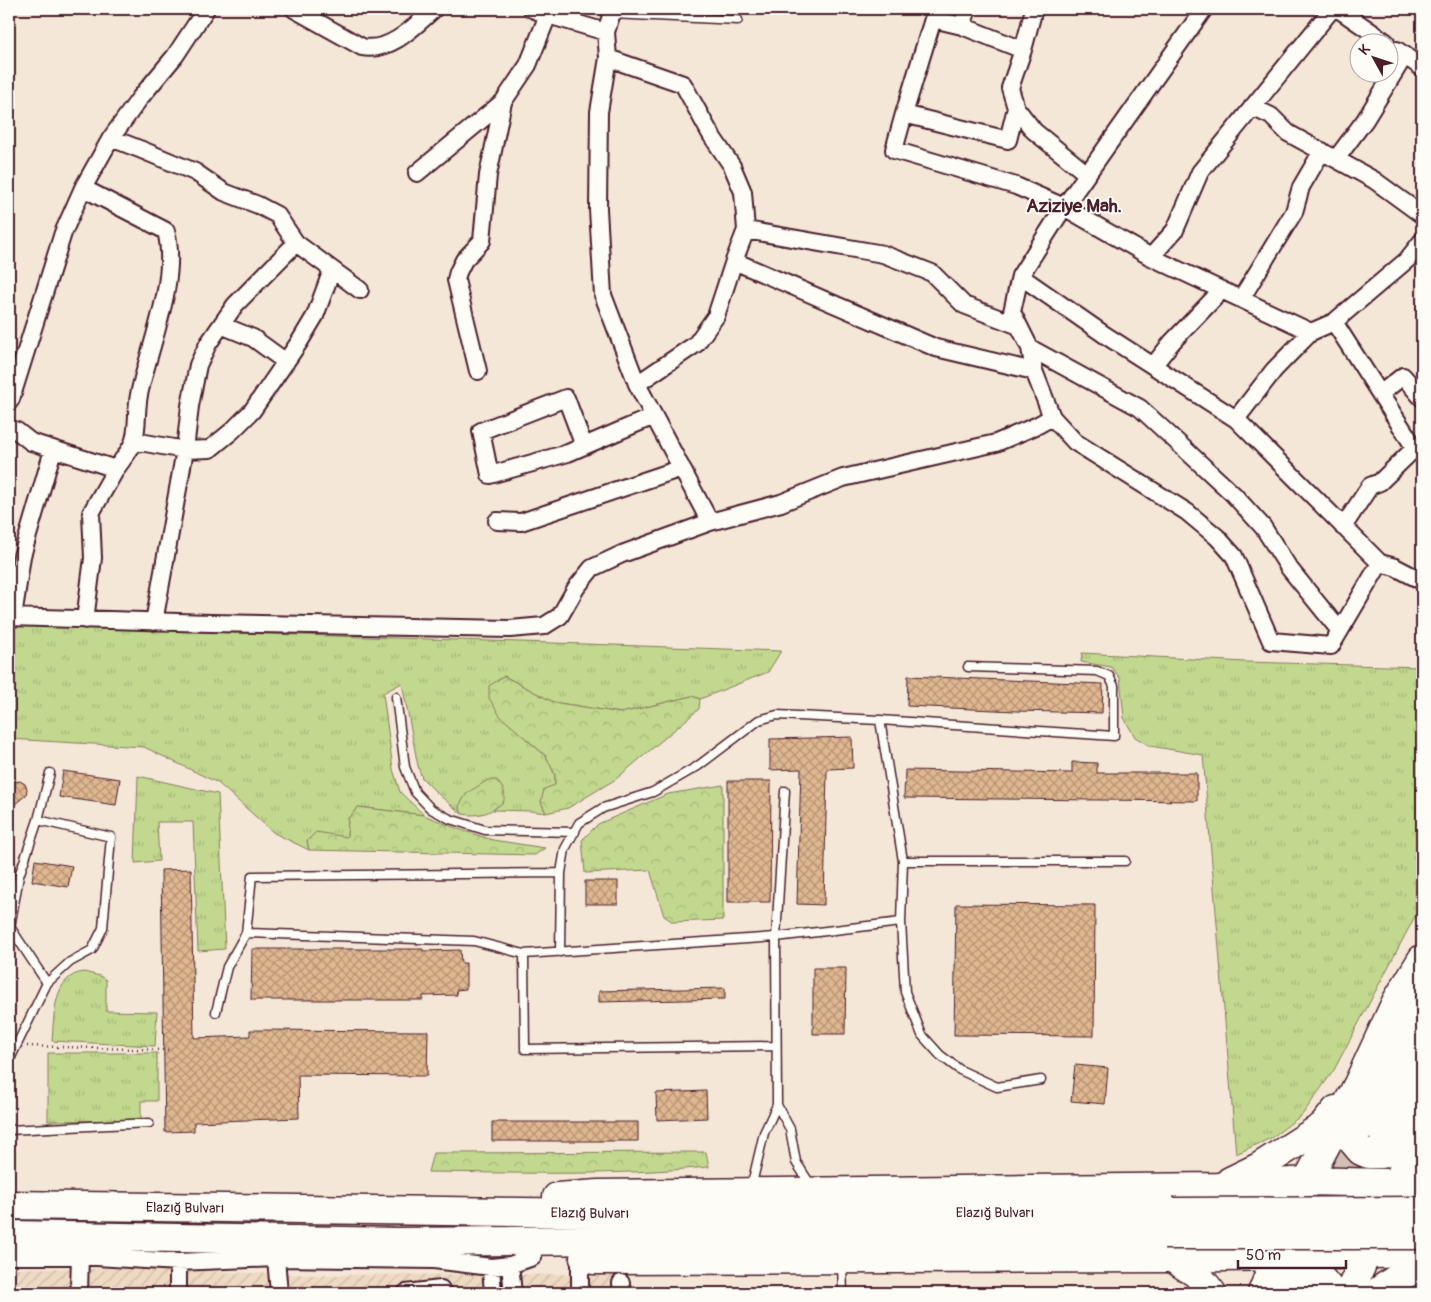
<svg xmlns="http://www.w3.org/2000/svg" width="1431" height="1302" font-family="Pangolin,sans-serif">
<defs>
<pattern id="industrial-furrows" width="10" height="10" patternUnits="userSpaceOnUse" patternTransform="scale(1.25)"><rect width="10" height="10" fill="#eed9c2"/><path d="M-1 1l2-2M0 10L10 0M9 11l2-2" fill="none" stroke="#cebaa7"/></pattern>
<pattern id="grass-tufts" width="24" height="20" patternUnits="userSpaceOnUse" patternTransform="scale(1.25)"><rect width="24" height="20" fill="#c1d88e"/><path d="M3 7l-1-3M5 7V3M7 7l1-3M15 17l-1-3M17 17v-4M19 17l1-3" fill="none" stroke="#a7b97b"/></pattern>
<pattern id="forest-crowns" width="20" height="18" patternUnits="userSpaceOnUse" patternTransform="scale(1.25)"><rect width="20" height="18" fill="#c1d88e"/><path d="M2 6a3 3 0 1 1 6 0M12 15a3 3 0 1 1 6 0" fill="none" stroke="#a7b97b"/></pattern>
<pattern id="building-cross-hatch" width="8" height="8" patternUnits="userSpaceOnUse" patternTransform="scale(1.25)"><rect width="8" height="8" fill="#dfb790"/><path d="M0 0l8 8M0 8l8-8" fill="none" stroke="#b79476"/></pattern>
</defs>
<rect width="100%" height="100%" fill="#f4e7d8"/>
<filter id="ink" filterUnits="userSpaceOnUse"><feTurbulence type="fractalNoise" baseFrequency=".02" numOctaves="2"/><feDisplacementMap in="SourceGraphic" scale="10" xChannelSelector="R" yChannelSelector="G"/><feConvolveMatrix kernelMatrix="1 2 1 2 8 2 1 2 1" color-interpolation-filters="sRGB"/></filter>
<g filter="url(#ink)">
<path fill="url(#industrial-furrows)" d="M9 1268 125 1269 321 1275 629 1274 630 1293H9Z"/>
<path fill="url(#grass-tufts)" stroke="#867c5c" d="M9 625C266 635 524 641 781 651L768 672 700 699 692 696 621 713 553 702 504 676 526 739 546 756 555 775V785L541 802 546 813 530 811 493 810 504 801 459 806 462 814 438 794 422 778 418 766 402 683 383 693 393 769 400 792 424 815 358 807 348 819 347 838 307 841 309 850 274 833 218 783 144 747 9 739Z
M1082 653 1246 662 1422 667V903L1334 1070 1302 1115 1271 1138 1236 1154 1203 755 1150 746 1135 737 1124 718 1120 678 1111 667 1081 662Z
M138 776 218 794 225 949 198 951 193 822H157L159 861 135 863Z
M84 972 100 976 106 980V1011L157 1012 155 1046 52 1041C54 1017 53 975 84 972Z
M48 1053H157V1101H141V1120L48 1121Z"/>
<path fill="url(#forest-crowns)" stroke="#867c5c" d="M504 676 553 702 621 713 692 696 700 699 699 709 616 779 568 808 546 813 541 802 544 789 555 785V775L546 756 500 716 489 698V686Z
M488 780H497L504 791V801C491 813 480 817 462 814L459 806 467 793Z
M723 785V920L673 922 664 916 650 870 585 873 582 840 598 824 668 794Z
M358 807 424 815 458 829 493 840 545 848 535 855 309 850 307 841 316 832 347 837 348 819Z
M706 1152 709 1167C616 1176 521 1173 428 1172L433 1153Z"/>
<path fill="url(#building-cross-hatch)" stroke="#4a1f2b" d="M908 676 1103 684 1102 713 1016 711 907 706Z
M852 737 853 768 827 769 824 905 797 904 801 769 770 770V739Z
M1072 762 1097 763V773H1197V801L904 798 905 770 1072 773Z
M63 771 120 779 116 805 59 797Z
M20 781 25 784 27 789 26 795 15 804 9 790 10 785 14 782Z
M728 781H771L770 902H728Z
M35 860 72 866 68 887 32 881Z
M191 869 194 1038 250 1036V1030L428 1031 427 1076 298 1075 299 1118 194 1122V1131L165 1132 161 870Z
M585 881H618V904H585Z
M956 904 1095 905 1094 1036 954 1035Z
M252 949H423V951L460 950 461 963H466V989L456 990 457 995 423 996V1000H251Z
M813 968H846L845 1034H813Z
M725 988V999L599 1002V991Z
M1075 1065 1108 1068 1105 1104 1071 1101Z
M706 1091 707 1118 657 1120 656 1093Z
M492 1122H638V1141H492Z"/>
<g fill="none" stroke-linecap="round" stroke-linejoin="round">
<path stroke="#d2bfb5" stroke-width="28" stroke-dasharray="28 14" stroke-linecap="butt" d="M1289 1293 1366 1126"/>
<defs>
<path id="lane" d="M611 14 738 20
M396 697 405 767 415 792 431 809 450 819 485 830 575 832
M880 720 1114 736V686L1109 676 1097 671 968 667
M903 861H1125
M246 933 474 941 524 954 776 937 901 922
M560 952 561 873 565 849 579 823 603 808 653 792 698 766 759 720 777 715 880 720 903 861 901 922 905 992 922 1035 940 1055 960 1070 997 1087 1041 1080
M524 954 525 1049 776 1046
M47 983 10 927 19 876 38 820 50 773
M216 1012 227 967 246 933 252 876 561 873
M9 1061 47 983 70 962 92 950 103 928 111 837 38 820
M777 1105 790 1129 796 1162 812 1187
M9 1130 149 1123
M751 1188 764 1133 777 1105 776 937 785 791
M842 1264 843 1293"/>
<path id="street" d="M294 9 362 47C390 53 415 26 434 9
M532 9 548 15
M613 9 606 32 608 58 599 112 598 209 603 295 637 384 710 522
M1034 9 1023 50 1010 88 1016 108 1034 131 1087 174
M1204 9 1064 207 1020 276 1012 312 1030 348 1034 371 1052 417 1075 442 1187 512 1217 537 1234 556 1271 641 1331 646 1380 563
M1338 9 1386 42
M962 26 968 9
M1397 50 1422 68
M608 58 683 84 711 135 732 166 743 192 746 230 734 261 716 316 696 344 637 384
M1252 107 1271 116 1288 133 1374 180 1422 215
M1016 108 1008 140 904 114 894 150 1016 186 1064 207 1151 257 1311 332
M904 114 933 19 962 26 1023 50
M111 138 142 150 195 172 224 192 258 205 277 215 296 243 360 290
M1336 159 1365 120 1405 55
M417 173 503 102 528 65 548 15 606 32
M746 230 883 254 932 273 964 305 1019 326
M1151 257 1175 230 1200 172 1332 9
M734 261 936 348 1034 371
M1020 276 1105 335 1236 419 1380 563 1395 567 1422 581
M1241 299 1294 212 1301 187 1322 151
M1334 322 1411 442 1422 452
M221 325 253 338 286 362
M1030 348 1140 408 1176 441 1233 494 1263 527 1289 568 1340 631
M1153 366 1172 342 1222 290
M478 371 456 280 458 272 464 260 482 241 488 175 503 102
M1380 394 1403 376 1422 398
M9 402 11 399 63 233 83 188 111 138 140 98 175 56 206 9
M1236 419 1274 370 1311 332 1334 322 1407 260 1422 241
M9 428 17 431 31 442 116 469C121 461 132 449 134 440 138 427 136 409 139 395 149 346 179 280 166 231L83 188
M134 441 185 450 210 449 232 431 252 411 300 341 315 316 332 270
M584 446 566 398 481 431 490 475 568 453 654 416
M497 521 521 522 682 468
M1343 527 1370 486 1380 482 1416 447
M9 617 211 623 510 629 544 626 560 616 576 588 592 568 622 554 710 522 781 503 843 478 996 443 1038 425 1052 417
M13 617 22 556 53 450
M85 620 93 558 91 513 116 469
M154 622 185 450 190 406 198 365 208 344 235 305 296 243
M9 1256H80L178 1262 276 1258 434 1260 491 1267 510 1265 533 1257
M276 1258 279 1293
M580 1258V1293
M178 1262V1293
M510 1265 513 1293
M491 1267 493 1293
M621 1283 622 1293
M79 1293 80 1256
M406 1293 441 1289"/>
<g id="highway">
<path d="M1353 1103 1348 1121 1349 1137 1361 1151 1368 1154H1382L1395 1147 1414 1122"/>
<path d="M1367 1125 1422 1011"/>
<path d="M1383 1133 1422 1061"/>
<path d="M1230 1181 1259 1167 1323 1126 1336 1110"/>
<path d="M1301 1196 1307 1181 1358 1084 1396 1002 1422 959"/>
<path d="M557 1197 598 1194 1217 1187 1307 1181 1422 1184"/>
<path d="M1391 1198 1398 1184 1422 1114"/>
<path id="s1" d="M9 1205 597 1213 1173 1212"/>
<path d="M9 1235 398 1242 1164 1235"/>
<path d="M584 1258 594 1260 1172 1258 1422 1253"/>
<path d="M1172 1258 1197 1274 1212 1293"/>
<path d="M1262 1293 1283 1240"/>
<path d="M1264 1293C1280 1283 1302 1263 1321 1279 1324 1282 1328 1287 1331 1291V1293"/>
<path d="M1349 1293 1373 1240"/>
<path d="M1376 1293C1390 1282 1405 1273 1422 1267"/>
</g>
</defs>
<use href="#lane" stroke="#4a1f2b" stroke-width="11"/>
<use href="#street" stroke="#4a1f2b" stroke-width="20"/>
<use href="#highway" stroke="#4a1f2b" stroke-width="31"/>
<path stroke="#4a1f2b" stroke-width="2.5" stroke-dasharray="1 4" stroke-linecap="butt" d="M27 1046 168 1050"/>
<use href="#lane" stroke="#fdfcf7" stroke-width="8"/>
<use href="#street" stroke="#fdfcf7" stroke-width="16"/>
<use href="#highway" stroke="#fdfcf7" stroke-width="28"/>
<defs>
<path id="highway-bridge" d="M1173 1212 1422 1211
M1164 1235H1422"/>
</defs>
<use href="#highway-bridge" stroke="#4a1f2b" stroke-width="31" stroke-linecap="butt"/>
<use href="#highway-bridge" stroke="#fdfcf7" stroke-width="28"/>
</g>
</g>
<g text-anchor="middle" stroke-width="4" stroke-linejoin="round" paint-order="stroke">
<g font-size="14" fill="#4a1f2b" stroke="#fdfcf7">
<text dy="5" stroke="none"><textPath href="#s1" startOffset="176">Elazığ Bulvarı</textPath></text>
<text dy="5" stroke="none"><textPath href="#s1" startOffset="986">Elazığ Bulvarı</textPath></text>
<text dy="5" stroke="none"><textPath href="#s1" startOffset="581">Elazığ Bulvarı</textPath></text>
</g>
<g font-size="19" font-weight="bold" fill="#4a1f2b" stroke="#fdfcf7">
<text x="1074" y="212">Aziziye Mah.</text>
</g>
</g>
<rect width="1431" height="1302" fill="none" stroke="#fdfcf7" stroke-width="30"/>
<rect x="15" y="15" width="1401" height="1272" fill="none" stroke="#4a1f2b" stroke-width="2" filter="url(#ink)"/>
<g transform="translate(1374 58) rotate(310)"><circle r="24" fill="#fdfcf7" stroke="#b5a4a5"/>
<path d="M0-4L9 19L0 12L-9 19Z" fill="#4a1f2b"/>
<text y="-8" font-size="14" font-weight="bold" text-anchor="middle" fill="#4a1f2b">K</text>
</g>
<path d="M1238 1260v8h108v-8" fill="none" stroke="#4a1f2b" stroke-width="2.5"/>
<text x="1246" y="1260" font-size="15" fill="#4a1f2b" stroke="#fdfcf7" stroke-width="4" paint-order="stroke">50 m</text>
</svg>
